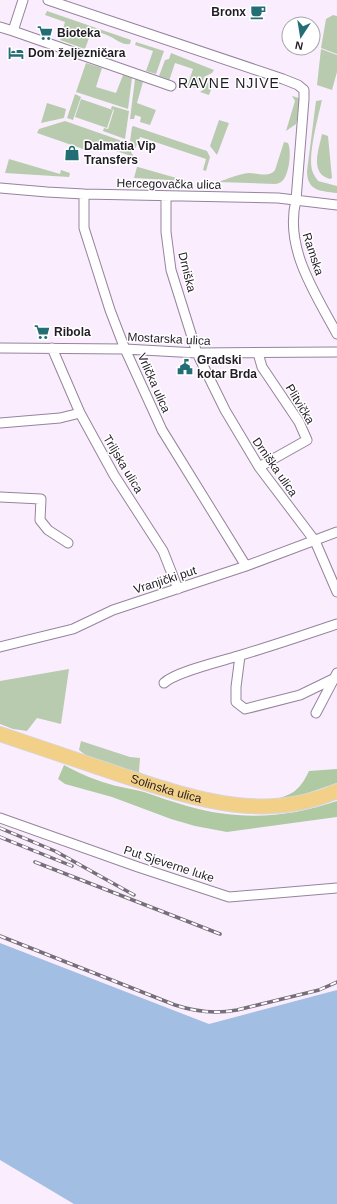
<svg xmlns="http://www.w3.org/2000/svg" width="337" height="1204" font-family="Helvetica,sans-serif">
<rect width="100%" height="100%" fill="#faeefe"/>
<path fill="#b8cbaf" d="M47 11 131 40 130 44C122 45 117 40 111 37 106 34 98 32 92 30L85 49 60 40 65 22 45 15Z
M333 15 337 16V54L321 48 326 19Z
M136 42 164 51 156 74 146 71 153 51 135 45Z
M321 49 337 55V72L332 90 317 85Z
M171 53 214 70 212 73 204 77 202 85 199 89 189 86 187 87 193 69 175 63 169 81 168 79 159 76 165 60 169 59Z
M86 63 102 68 96 87 116 93 123 75 132 78 128 109 76 92Z
M208 78 215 79 209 95 200 92 203 90Z
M135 79 143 82 137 103 156 110 150 125 140 122 141 117 135 115 134 119H130Z
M75 94 81 97 73 120 67 118Z
M292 96 299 98V100L297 120 296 124 286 131 295 101Z
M81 99 113 110 107 128 75 117Z
M322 100C318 117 308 155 312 170 313 174 316 178 318 181L337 186V193C320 191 307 191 307 171L316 101Z
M47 103 66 109 64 118 41 123Z
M112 106 129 111 125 139 103 131 104 128 108 129 114 110 111 109Z
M219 120 229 123 217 155 210 146Z
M65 121 125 142 134 157 90 142 86 150 37 133 39 129Z
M133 126 207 151 210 157 206 171 203 170 206 159 140 137 135 149 130 141 132 127Z
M322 134 328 136 332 178 330 179C309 174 319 149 322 134Z
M284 142 288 143C292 151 289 177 281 182 279 183 277 184 275 184L218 182C228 179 238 174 249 173 258 173 269 178 275 170Z
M9 159 60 174 61 170 70 173 69 177 5 173Z
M137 167H138L187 181 134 178Z
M69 669 61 724 37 718 27 731 13 729 0 724V681Z
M81 741 130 757 140 758 139 772 162 783 92 760 79 750Z"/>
<path fill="#afcaa3" d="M64 765C74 770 85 776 97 780 112 786 128 788 144 792 159 797 173 802 187 806 239 821 287 818 337 801V817L227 832 195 826 171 819 112 797 65 784 58 779Z
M337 769V783L293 798 269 800C291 796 299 792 309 771Z"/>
<path fill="#a2bee3" d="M0 943 209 1024 337 990V1204H74L0 1160Z"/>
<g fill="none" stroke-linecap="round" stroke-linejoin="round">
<defs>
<path id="street" d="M23 0 13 31 171 86
M48 0 283 79 298 85 304 90V99L296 200C284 248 315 293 337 334
M0 27 13 31
M0 188 47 192 84 194 278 198 337 205
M84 194V228L110 310 125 349 162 430 246 566
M166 196V232L171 270 197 353 225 410 259 467 315 541 337 592
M0 348 125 349 197 353 337 352
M52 348 80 413 114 475 163 551 178 589
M258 353 262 367 299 422 307 440 259 467
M0 423 60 418 80 413
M0 497 41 499 40 520 48 530 68 543
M0 647 73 629 113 610 246 566 337 532
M240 656 236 687V702L245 709 300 695 333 679
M164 683C175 672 222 661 238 656 272 646 304 635 337 624
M316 713 337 673
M0 818 138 867 229 897 337 888"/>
<g id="primary">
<path id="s1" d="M0 734C41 748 83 762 124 776 195 799 264 823 337 791"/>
</g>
</defs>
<use href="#street" stroke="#95849c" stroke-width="11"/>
<use href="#primary" stroke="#d7d6d8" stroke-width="16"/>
<use href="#street" stroke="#fff" stroke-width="9"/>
<use href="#primary" stroke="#f3d087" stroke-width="14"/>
<defs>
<path id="rail" d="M0 828 55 851 134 895
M0 837 72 866
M35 862 220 934
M0 936 175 1005C196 1012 215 1014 237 1010L319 990 337 982"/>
</defs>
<use href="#rail" stroke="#766e79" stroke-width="3.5"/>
<use href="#rail" stroke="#fff" stroke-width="2" stroke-dasharray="6" stroke-linecap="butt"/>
</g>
<defs>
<symbol id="cafe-bare" viewBox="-9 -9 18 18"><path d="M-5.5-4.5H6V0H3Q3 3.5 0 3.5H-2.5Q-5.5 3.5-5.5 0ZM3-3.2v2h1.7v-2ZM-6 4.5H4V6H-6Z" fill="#236d75" stroke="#fff" stroke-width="2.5" paint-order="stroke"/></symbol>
<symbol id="supermarket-bare" viewBox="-9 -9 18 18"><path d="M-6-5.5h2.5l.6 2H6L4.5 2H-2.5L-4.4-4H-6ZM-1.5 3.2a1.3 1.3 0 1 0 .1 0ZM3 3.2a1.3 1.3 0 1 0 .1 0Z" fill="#236d75" stroke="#fff" stroke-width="2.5" paint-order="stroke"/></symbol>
<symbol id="hotel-bare" viewBox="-9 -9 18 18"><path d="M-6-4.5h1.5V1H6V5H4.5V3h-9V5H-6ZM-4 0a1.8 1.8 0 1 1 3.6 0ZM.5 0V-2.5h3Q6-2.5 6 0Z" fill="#236d75" stroke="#fff" stroke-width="2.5" paint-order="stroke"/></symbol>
<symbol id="shop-bare" viewBox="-9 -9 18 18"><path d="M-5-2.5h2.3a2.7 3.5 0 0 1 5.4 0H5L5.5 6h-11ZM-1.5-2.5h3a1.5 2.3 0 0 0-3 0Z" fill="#236d75" stroke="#fff" stroke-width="2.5" paint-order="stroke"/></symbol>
<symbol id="civic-bare" viewBox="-9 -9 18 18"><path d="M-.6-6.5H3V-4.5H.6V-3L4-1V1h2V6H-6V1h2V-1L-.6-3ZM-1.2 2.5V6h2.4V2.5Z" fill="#236d75" stroke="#fff" stroke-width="2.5" paint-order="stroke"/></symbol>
</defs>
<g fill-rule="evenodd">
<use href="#cafe-bare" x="247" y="1" width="22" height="22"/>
<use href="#supermarket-bare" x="34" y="22" width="22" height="22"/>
<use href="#hotel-bare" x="5" y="42" width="22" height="22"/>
<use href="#shop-bare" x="61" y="142" width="22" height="22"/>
<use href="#supermarket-bare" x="31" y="321" width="22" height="22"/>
<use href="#civic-bare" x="174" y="356" width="22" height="22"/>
</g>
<g text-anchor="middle" stroke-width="3" stroke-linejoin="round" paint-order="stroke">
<g font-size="12" font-weight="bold" fill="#221c25" stroke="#fff" text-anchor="start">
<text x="246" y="16" text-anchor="end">Bronx</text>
<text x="57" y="37">Bioteka</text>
<text x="28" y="57">Dom željezničara</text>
<text x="84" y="150">Dalmatia Vip<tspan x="84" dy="14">Transfers</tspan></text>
<text x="54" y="336">Ribola</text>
<text x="197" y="364">Gradski<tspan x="197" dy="14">kotar Brda</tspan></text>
</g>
<g font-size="12" fill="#221c25" stroke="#fff">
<text transform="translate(169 184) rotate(1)" y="4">Hercegovačka ulica</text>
<text transform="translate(313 254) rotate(72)" y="4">Ramska</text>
<text transform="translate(187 272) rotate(76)" y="4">Drniška</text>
<text transform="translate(169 339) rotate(3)" y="4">Mostarska ulica</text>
<text transform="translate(154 383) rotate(66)" y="4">Vrlička ulica</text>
<text transform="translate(300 404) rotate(59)" y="4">Plitvička</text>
<text transform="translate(123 464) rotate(59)" y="4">Triljska ulica</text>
<text transform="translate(275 467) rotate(55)" y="4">Drniška ulica</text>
<text transform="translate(165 580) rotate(-18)" y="4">Vranjički put</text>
<text dy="4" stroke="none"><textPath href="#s1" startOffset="175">Solinska ulica</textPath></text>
<text transform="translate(169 864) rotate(18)" y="4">Put Sjeverne luke</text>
</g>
<g font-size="14" letter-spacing="1" fill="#221c25" stroke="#fff">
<text x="229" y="88">RAVNE NJIVE</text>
</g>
</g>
<g transform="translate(301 36) rotate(192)"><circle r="19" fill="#ffffff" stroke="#a7a4a8"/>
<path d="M0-3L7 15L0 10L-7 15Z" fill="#236d75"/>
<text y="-6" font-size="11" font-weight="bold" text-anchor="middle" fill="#221c25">N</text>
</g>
</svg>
